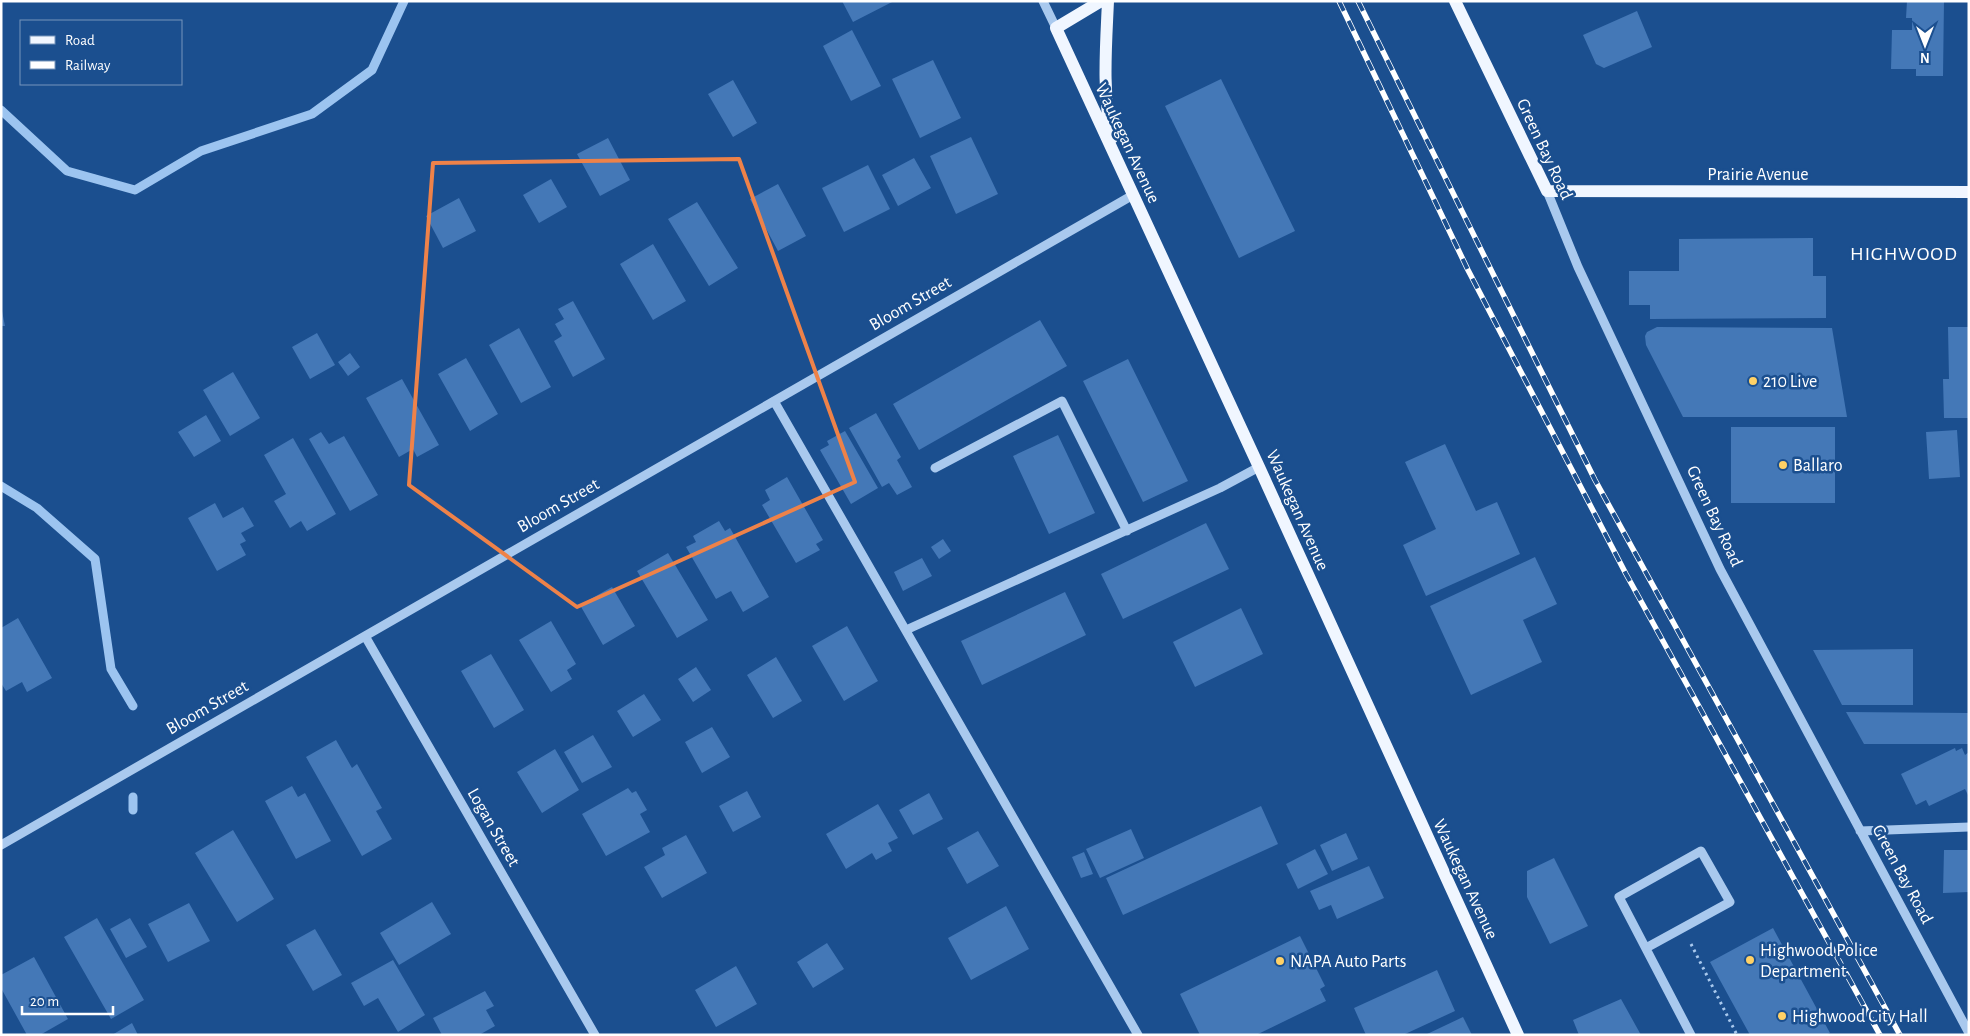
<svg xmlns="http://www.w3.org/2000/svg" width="1970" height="1036" font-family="'Alegreya Sans',sans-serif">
<rect width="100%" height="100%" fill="#1b4f8f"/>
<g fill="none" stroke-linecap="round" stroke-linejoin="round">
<path stroke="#9cc4f0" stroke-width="9" d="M1 110 67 171 135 190 201 151 312 114 372 70 404 1
M1 486 37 508 95 559 111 669 133 706
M133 797V810"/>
</g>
<path fill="#4478b7" d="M842 1H894L853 22Z
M1907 1H1944L1943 76H1916V69H1891L1892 30H1912V18H1906Z
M1637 11 1652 47 1604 68 1596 64 1583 35Z
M852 30 881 86 851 101 823 46Z
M933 60 961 118 920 138 892 79Z
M1221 79 1295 231 1239 258 1165 106Z
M733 80 757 123 733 137 708 94Z
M971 137 998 194 956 214 930 156Z
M608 138 630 180 600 196 577 154Z
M914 158 931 188 898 206 882 175Z
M868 165 890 209 844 232 822 188Z
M551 179 567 207 539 223 523 195Z
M778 184 806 236 778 251 750 199Z
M459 198 476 231 443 248 426 216Z
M697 202 738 268 709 286 668 219Z
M1813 238V276H1826V318L1650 319V305H1629V271H1679V239Z
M653 244 686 301 653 320 620 264Z
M573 301 605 359 573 377 554 341 562 336 555 324 564 319 558 309Z
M1 306 5 326H1Z
M1040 320 1067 366 919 450 893 404Z
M1657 327 1832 328 1847 417H1683L1646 345 1645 336 1647 332Z
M1948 327H1969V418H1944L1943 379H1949Z
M519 328 551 387 521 403 489 345Z
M317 333 335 365 310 379 292 347Z
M350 353 360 367 348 376 338 362Z
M466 358 498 414 470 431 438 374Z
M1128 359 1188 481 1143 502 1083 381Z
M233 372 260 418 230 436 203 390Z
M402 379 439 445 417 457 413 449 399 457 366 398Z
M876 413 901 457 897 460 912 487 897 495 889 483 882 487 849 428Z
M206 415 221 441 194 457 178 432Z
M1731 427H1835V503H1731Z
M1957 430 1960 477 1929 479 1926 432Z
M845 431 878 488 851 504 820 450 829 445 827 441Z
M321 432 329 444 344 436 378 495 350 511 309 439Z
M1058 435 1095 513 1049 534 1013 456Z
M293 438 336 514 307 531 301 521 290 528 274 501 286 494 264 455Z
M1445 444 1476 511 1497 502 1520 554 1426 596 1403 545 1436 529 1405 462Z
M787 477 823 540 816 544 820 550 796 563 762 505 770 500 765 490Z
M215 503 223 518 243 507 254 526 241 533 246 541 240 544 246 555 217 571 188 518Z
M719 521 725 531 730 528 769 597 743 612 731 591 716 599 686 547 696 542 693 536Z
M1206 523 1229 569 1123 619 1101 574Z
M943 539 951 551 939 559 931 547Z
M668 553 708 620 677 638 637 571Z
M1535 557 1557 604 1523 620 1542 662 1471 695 1430 606Z
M922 558 932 576 903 591 894 572Z
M612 587 635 626 603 645 580 605Z
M1065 592 1086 635 982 685 961 641Z
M1241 608 1263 654 1195 687 1173 642Z
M18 618 52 678 27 692 22 682 6 691 1 683V628Z
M551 621 576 664 567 670 572 679 551 692 519 640Z
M847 626 878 681 844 701 812 646Z
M1913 649V705H1842L1813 650Z
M491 654 524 710 494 728 461 671Z
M776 657 802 701 773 718 747 675Z
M696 667 711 690 693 702 678 679Z
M644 694 661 720 633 737 617 711Z
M1846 712 1969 713V744H1864Z
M712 727 730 757 702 773 685 742Z
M593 735 612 767 582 783 564 752Z
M336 740 352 768 357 764 382 808 376 811 392 839 362 856 306 757Z
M1955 748 1956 751 1962 748 1965 755 1969 752V797L1965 789 1929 806 1926 800 1916 805 1901 774Z
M555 749 579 790 542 813 517 772Z
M292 786 298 797 305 793 331 841 296 859 265 801Z
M628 788 632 793 636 791 647 810 640 814 650 832 606 856 582 814Z
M747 791 761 817 733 832 719 806Z
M929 793 943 819 913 835 899 810Z
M878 804 898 838 888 843 892 851 876 860 872 853 846 869 826 834Z
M1261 806 1278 844 1123 915 1106 878Z
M1131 829 1144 858 1100 878 1086 849Z
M233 830 274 899 237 922 195 853Z
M978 831 999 866 967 884 947 848Z
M1346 833 1358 859 1332 871 1320 845Z
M686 835 707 873 662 898 644 867 665 855 662 848Z
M1315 849 1328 874 1298 889 1286 864Z
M1944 850H1969V892L1943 893Z
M1084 852 1093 874 1081 878 1072 857Z
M1554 858 1588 926 1550 944 1527 897V871Z
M1369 866 1384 898 1337 919 1331 905 1319 910 1310 891Z
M432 902 451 934 399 965 380 933Z
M189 903 210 941 168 962 148 924Z
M1006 906 1029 949 971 980 948 938Z
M97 918 144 1000 111 1019 64 937Z
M130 918 147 947 126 958 110 929Z
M1773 928 1830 1033 1826 1035H1750L1710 962Z
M315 929 342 975 313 991 286 945Z
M1300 936 1325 986 1320 989 1326 1001 1256 1035H1200L1180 994Z
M827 943 844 969 813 988 797 962Z
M34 957 68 1019 40 1035H27L1 988V975Z
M393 960 425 1015 398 1032 378 998 364 1006 351 983Z
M736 966 757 1004 716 1027 695 990Z
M1437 970 1455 1011 1403 1035H1366L1354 1008Z
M485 991 494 1006 486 1010 495 1026 479 1035H442L433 1018Z
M1621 999 1641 1035H1579L1573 1020Z
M1463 1017 1472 1035H1425Z
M132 1023 138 1035H112Z"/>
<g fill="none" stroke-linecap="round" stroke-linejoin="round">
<path stroke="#a9c9ee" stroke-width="3" stroke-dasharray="2.5 4" stroke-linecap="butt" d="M1691 944 1737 1035"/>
<path stroke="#a9c9ee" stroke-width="9" d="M1043 1 1056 28
M1547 191 1578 267 1720 569 1969 1033
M774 401 1138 1035
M935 468 1062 401 1127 531
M906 630 1220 488 1259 467
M365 636 595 1035
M1860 831 1969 827
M1 845 1133 195
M1646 948 1730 902 1701 851 1619 897 1691 1035"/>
<path stroke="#f0f6ff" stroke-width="12" d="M1101 1 1056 28 1259 467 1518 1035
M1108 1C1106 47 1102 93 1112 138
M1455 1 1547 191 1969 192"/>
<defs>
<path id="rail" d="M1339 1 1468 270 1626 574 1880 1035
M1358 1 1595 480 1900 1035"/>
</defs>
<use href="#rail" stroke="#fff" stroke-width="5.5"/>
<use href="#rail" stroke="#1b4f8f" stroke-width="4" stroke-dasharray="11" stroke-linecap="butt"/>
</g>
<path fill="none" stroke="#ee8249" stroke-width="4" stroke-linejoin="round" d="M739 159 855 482 577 607 409 485 433 163Z"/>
<g fill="#ffd166" stroke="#1b4f8f" stroke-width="2">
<circle cx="1753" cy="381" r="5"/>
<circle cx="1783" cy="465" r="5"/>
<circle cx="1750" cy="960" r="5"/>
<circle cx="1280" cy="961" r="5"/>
<circle cx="1782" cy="1016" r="5"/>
</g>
<g text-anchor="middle" stroke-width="5" stroke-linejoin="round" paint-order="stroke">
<g font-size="18" fill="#fff" stroke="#1b4f8f">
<text transform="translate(1128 143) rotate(65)" y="6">Waukegan Avenue</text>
<text transform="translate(1545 149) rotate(65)" y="6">Green Bay Road</text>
<text x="1758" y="180">Prairie Avenue</text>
<text transform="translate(910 303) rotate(-30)" y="6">Bloom Street</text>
<text transform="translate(558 505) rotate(-30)" y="6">Bloom Street</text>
<text transform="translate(1298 510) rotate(66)" y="6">Waukegan Avenue</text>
<text transform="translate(1715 516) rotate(65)" y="6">Green Bay Road</text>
<text transform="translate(207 707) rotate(-30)" y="6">Bloom Street</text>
<text transform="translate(494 827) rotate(60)" y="6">Logan Street</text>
<text transform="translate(1903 874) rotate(62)" y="6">Green Bay Road</text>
<text transform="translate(1466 879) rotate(65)" y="6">Waukegan Avenue</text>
</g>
<g font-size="18" fill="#fff" stroke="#1b4f8f" text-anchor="start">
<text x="1763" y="387">210 Live</text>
<text x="1793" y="471">Ballaro</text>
<text x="1760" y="956">Highwood Police<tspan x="1760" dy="21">Department</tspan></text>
<text x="1290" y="967">NAPA Auto Parts</text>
<text x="1792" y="1022">Highwood City Hall</text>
</g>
<g font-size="20" letter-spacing="1" fill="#fff" stroke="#1b4f8f">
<text x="1904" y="260">HIGHWOOD</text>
</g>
</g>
<rect width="1970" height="1036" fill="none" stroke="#ffffff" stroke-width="5"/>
<rect x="20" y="20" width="162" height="65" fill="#1b4f8f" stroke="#7695bc"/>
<rect x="30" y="36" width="25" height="8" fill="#f0f6ff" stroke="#7695bc"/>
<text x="65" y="45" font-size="15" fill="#ffffff">Road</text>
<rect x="30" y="61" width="25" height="8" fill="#ffffff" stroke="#7695bc"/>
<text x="65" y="70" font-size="15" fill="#ffffff">Railway</text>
<g transform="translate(1925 45) rotate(180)" stroke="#1b4f8f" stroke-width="4" paint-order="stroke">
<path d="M0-4L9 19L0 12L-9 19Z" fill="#ffffff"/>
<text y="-8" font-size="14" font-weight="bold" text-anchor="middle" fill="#ffffff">N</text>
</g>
<path d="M22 1006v8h91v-8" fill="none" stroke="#ffffff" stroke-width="2.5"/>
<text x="30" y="1006" font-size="15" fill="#ffffff" stroke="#1b4f8f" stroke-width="4" paint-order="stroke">20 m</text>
</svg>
